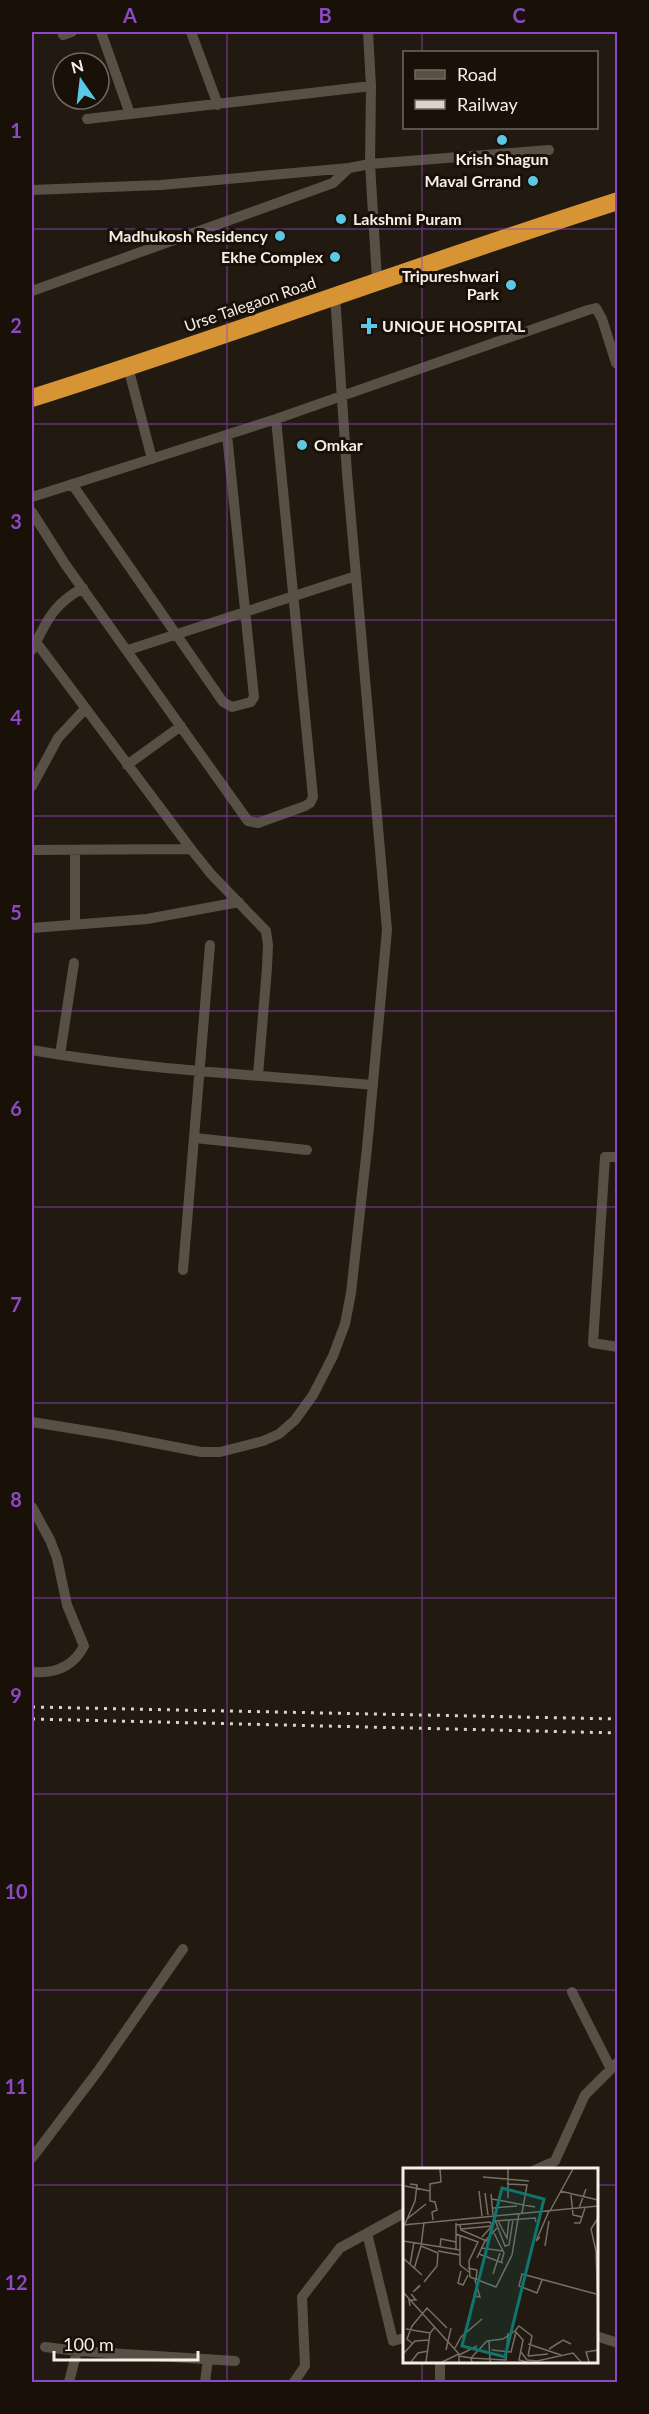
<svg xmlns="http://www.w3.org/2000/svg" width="649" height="2414" font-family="Lato,sans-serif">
<rect width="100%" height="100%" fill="#221a11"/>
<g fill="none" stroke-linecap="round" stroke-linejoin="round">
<path stroke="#595045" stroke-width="10" d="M101 32 130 114
M191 32 218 105
M368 32 371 86 370 164 377 280
M63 35 72 32
M87 119 371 86
M32 190 161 185 349 168 370 164 549 150
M32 291 333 183 349 168
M128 367 152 459
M72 484 223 702 232 707 251 702 254 697 227 435
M32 497 276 419 588 310 596 308 602 319 616 363
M32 512 65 564 248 821 258 823 305 806 310 803 313 797 276 419
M36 642 191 849 211 874 266 931 268 945 267 968 258 1075
M32 650C47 621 52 605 83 588
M128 650 356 576
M127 765 181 726
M32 786 58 738 85 709
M32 850 191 849
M75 850V925
M32 928 147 919 239 902
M32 1050C144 1070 259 1075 373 1085
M60 1055 74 963
M195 1138 307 1150
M618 1157H605L593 1343 618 1347
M183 1270 210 945
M32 1422 113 1435 201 1452H220L263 1441 279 1434 295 1420 313 1395 333 1356 345 1324 351 1293 367 1148 387 930 347 473 335 295
M32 1507 50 1540 57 1558 67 1605 84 1646C73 1667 54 1674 32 1672
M572 1992 611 2069
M32 2158 98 2071 183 1949
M535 2170 555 2161 585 2095 618 2062
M367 2233 393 2341 404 2338
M596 2336 618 2343
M45 2347 77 2351 235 2361
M440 2362V2382
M69 2382 77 2351
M205 2382 208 2359
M294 2382 305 2366 302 2297 340 2248 404 2213"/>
<path stroke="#d79435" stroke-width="18" d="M32 398C228 336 421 264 618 201"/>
<path stroke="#d9d3cc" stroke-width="3" stroke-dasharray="3 6" stroke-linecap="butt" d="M32 1707 618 1719
M32 1719 618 1733"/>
</g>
<path fill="none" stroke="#8d49c5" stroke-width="1.5" stroke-opacity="0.55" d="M227 32V2382M422 32V52M422 128V2170M32 229H618M32 424H618M32 620H618M32 816H618M32 1011H618M32 1207H618M32 1403H618M32 1598H618M32 1794H618M32 1990H618M32 2185H404M596 2185H618M422 2362V2382"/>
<g fill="#5bc8e6" stroke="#191108" stroke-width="2">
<circle cx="502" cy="140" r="6"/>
<circle cx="533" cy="181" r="6"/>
<circle cx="341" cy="219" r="6"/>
<circle cx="280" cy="236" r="6"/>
<circle cx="335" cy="257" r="6"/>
<circle cx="511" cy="285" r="6"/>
<path d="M366 317h6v6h6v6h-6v6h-6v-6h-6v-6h6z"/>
<circle cx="302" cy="445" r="6"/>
</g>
<g text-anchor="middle" stroke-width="6" stroke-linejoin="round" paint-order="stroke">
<g font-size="16" font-weight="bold" fill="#f5efe9" stroke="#191108" text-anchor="end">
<text x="502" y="165" text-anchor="middle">Krish Shagun</text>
<text x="521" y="187">Maval Grrand</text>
<text x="353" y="225" text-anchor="start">Lakshmi Puram</text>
<text x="268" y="242">Madhukosh Residency</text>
<text x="323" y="263">Ekhe Complex</text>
<text x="499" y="282">Tripureshwari<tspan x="499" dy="18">Park</tspan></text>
<text x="382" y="332" text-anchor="start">UNIQUE HOSPITAL</text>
<text x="314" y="451" text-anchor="start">Omkar</text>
</g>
<g font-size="16" fill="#f5efe9" stroke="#191108">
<text transform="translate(250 304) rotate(-19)" y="6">Urse Talegaon Road</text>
</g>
</g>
<g transform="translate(403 2168)">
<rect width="195" height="195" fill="#221a11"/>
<path fill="none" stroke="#766f67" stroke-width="1.5" d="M105 1V30M80 9 126 13M104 16 124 17 119 45M2 18 27 23M76 23 79 48M157 23 195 32M82 25 85 47M88 26 90 47M168 27 170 47 179 49M89 31 132 39M90 40 114 38M176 40 183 21M147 43 170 1M195 50 188 61 193 83 195 143M4 51 23 36M30 52 29 44 34 42 32 34 27 33V16L38 14 37 1M92 52 102 78 106 77 110 52M92 53 132 50 133 54M95 53 104 70 106 52M21 54 18 78 35 85M171 55H177L182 40M2 56 12 33 14 17 7 16M0 57 195 38M53 57 87 54 89 58 79 69M57 57 58 62 86 74M58 61 89 58M90 63 101 85 98 95M53 66 75 74 66 93 67 109 93 119 109 87 116 45M57 67V97L66 104M137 69 133 73 146 43M0 73 57 82M142 78 146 53M37 79 38 71 53 74M78 80 100 83M53 82V55M35 83 57 87M76 86 100 95M0 90 19 107M74 90 82 73 94 60M7 97 11 74M65 100 74 102 73 112M11 101 18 78M58 103 55 115 60 117 65 107M90 106 97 85M139 112 134 125 116 118 119 106 193 126M21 114 34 98 35 85M17 117 10 124 17 118M0 124 56 186 39 194M72 128 77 129 72 112M7 138 6 132H13L8 126M3 161 27 165M112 163 116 158 129 168 125 188M86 172 87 194M9 175 4 171 9 158 24 140 44 160M125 176 158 187M52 180 58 169 79 151M146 181 160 172 168 176M43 182 48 160M89 182 108 184 113 164M118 184 124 192 134 193 170 185 178 194M0 186 12 173 26 172M56 187 74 178M125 188 145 186M8 194 15 185 25 183M23 194 27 165 32 159M56 194V188L68 190 84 173 100 171 112 163 120 172 116 192 124 194M69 194 68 190 103 192 105 165M186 194 183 184 195 182"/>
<path fill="#0f766e" fill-opacity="0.15" stroke="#0f766e" stroke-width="3" d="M99 20 141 31 102 189 59 178Z"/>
<rect width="195" height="195" fill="none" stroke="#f5efe9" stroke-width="3"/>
</g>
<rect width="649" height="2414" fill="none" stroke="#191108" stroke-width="66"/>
<rect x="403" y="51" width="195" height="78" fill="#191108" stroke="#716a62" stroke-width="1.5"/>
<rect x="415" y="70" width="30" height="9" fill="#595045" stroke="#716a62" stroke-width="1.5"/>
<text x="457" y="81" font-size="18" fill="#f5efe9">Road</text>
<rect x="415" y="100" width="30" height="9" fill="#d9d3cc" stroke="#716a62" stroke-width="1.5"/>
<text x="457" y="111" font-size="18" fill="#f5efe9">Railway</text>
<g transform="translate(81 81) rotate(346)"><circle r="28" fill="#191108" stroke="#716a62" stroke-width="1.5"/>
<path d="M0-4.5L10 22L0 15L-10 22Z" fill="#5bc8e6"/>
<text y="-9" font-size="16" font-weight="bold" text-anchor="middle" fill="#f5efe9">N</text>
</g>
<path d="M54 2351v9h144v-9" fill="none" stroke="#f5efe9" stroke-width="3"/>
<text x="63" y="2351" font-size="18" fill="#f5efe9" stroke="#191108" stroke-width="4.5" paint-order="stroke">100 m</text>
<rect x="33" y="33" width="583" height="2348" fill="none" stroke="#8d49c5" stroke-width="2"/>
<g font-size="20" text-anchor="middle" font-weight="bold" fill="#8d49c5">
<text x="130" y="23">A</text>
<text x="325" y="23">B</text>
<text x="519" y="23">C</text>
<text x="16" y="138">1</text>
<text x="16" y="333">2</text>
<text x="16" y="529">3</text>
<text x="16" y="725">4</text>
<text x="16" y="920">5</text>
<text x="16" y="1116">6</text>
<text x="16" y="1312">7</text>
<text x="16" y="1507">8</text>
<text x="16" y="1703">9</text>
<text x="16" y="1899">10</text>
<text x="16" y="2094">11</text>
<text x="16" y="2290">12</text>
</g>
</svg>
